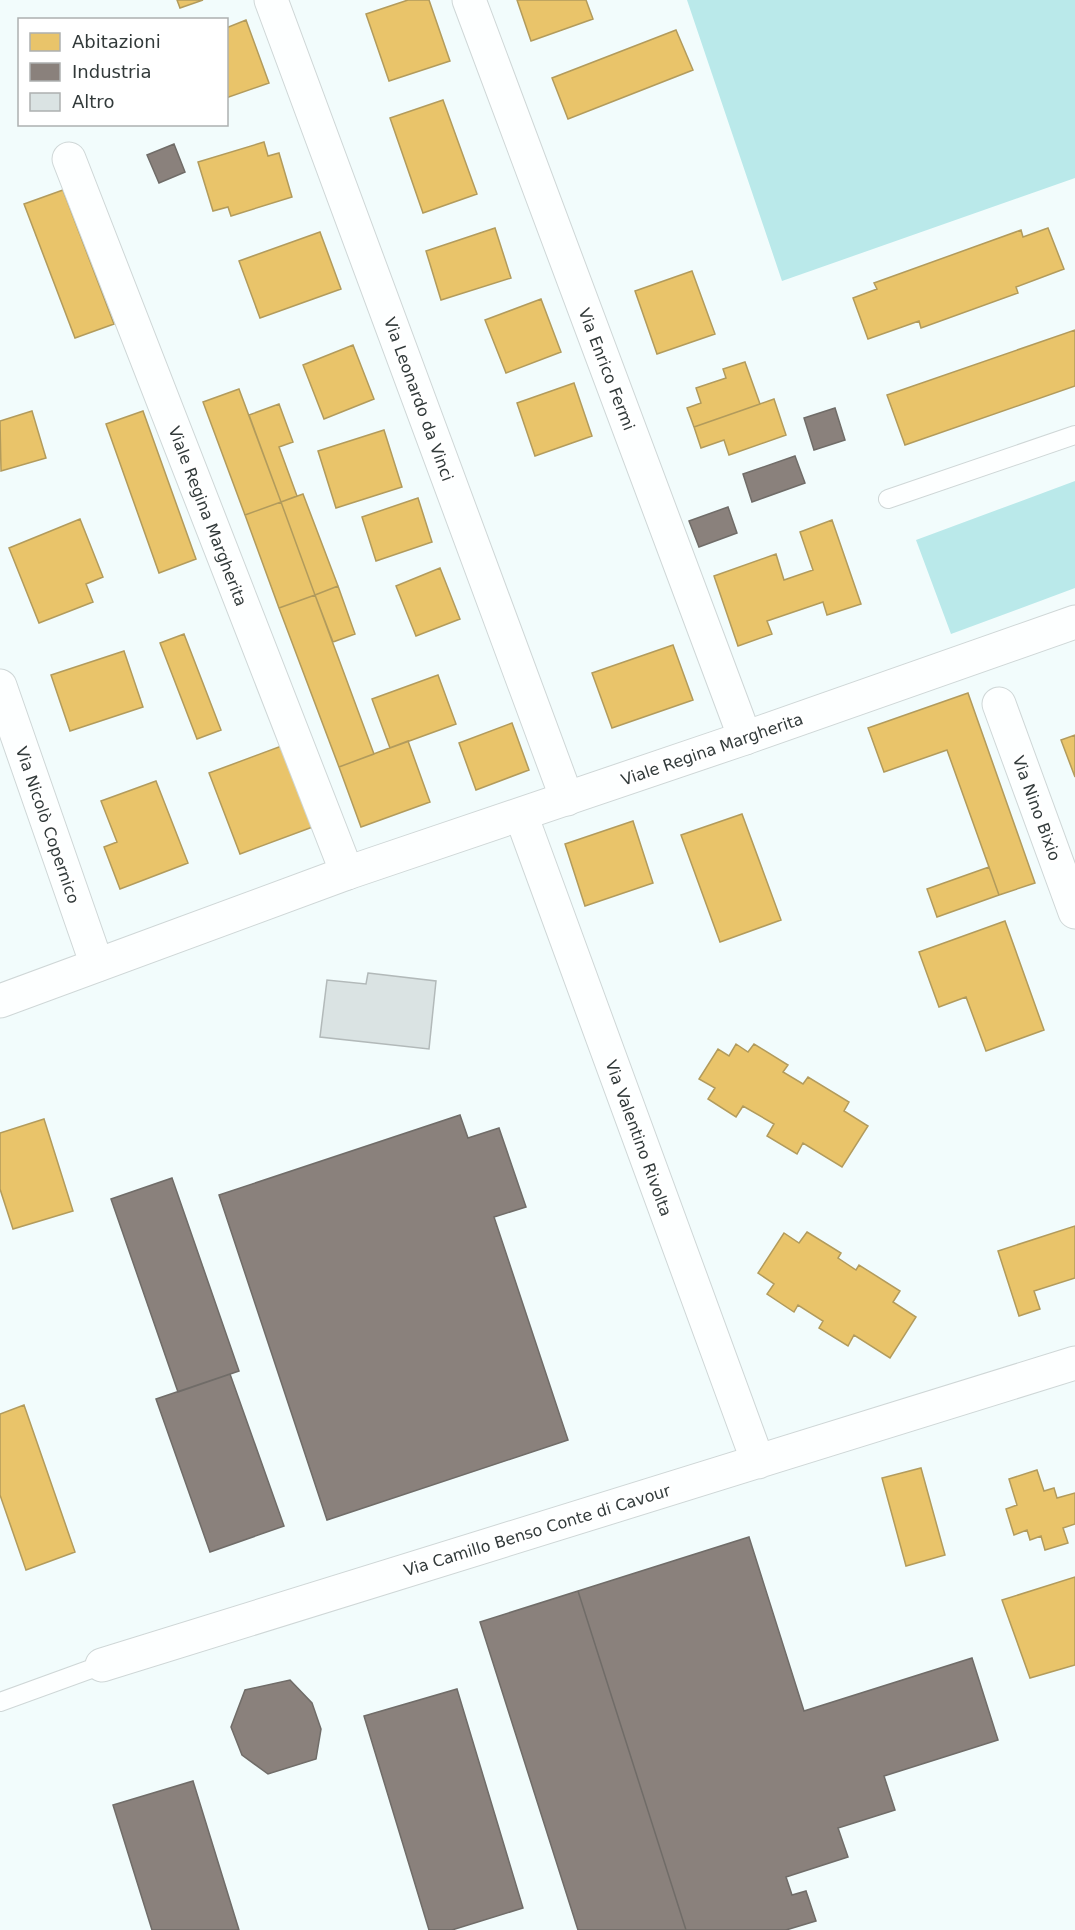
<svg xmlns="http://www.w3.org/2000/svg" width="1075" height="1930" font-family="'DejaVu Sans',sans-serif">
<rect width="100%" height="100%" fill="#f2fcfc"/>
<path fill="#bae9ea" d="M687 0H1075V178L782 281Z
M1075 481V588L951 634 916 540Z"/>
<path fill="#e9c46a" stroke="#b29b5c" stroke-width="1.5" d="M177 0H203L180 8Z
M408 0H429L450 61 389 81 366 14Z
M517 0H586L593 19 531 41Z
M246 20 269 83 226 98V28Z
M676 30 693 70 568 119 552 78Z
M443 100 477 194 423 213 390 118Z
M264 142 268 156 279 153 292 197 231 216 228 207 213 211 198 162Z
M63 190 114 324 75 338 24 204Z
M495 228 511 278 441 300 426 251Z
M1048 228 1064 269 1016 287 1018 293 921 328 919 321 868 339 853 298 877 289 874 283 1021 230 1023 237Z
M320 232 341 289 260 318 239 261Z
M692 271 715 334 657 354 635 291Z
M541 299 561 352 506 373 485 320Z
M1075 330V386L905 445 887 395Z
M353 345 374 399 324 419 303 365Z
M745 362 760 404 694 427 687 408 701 403 696 388 726 378 723 369Z
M574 383 592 436 535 456 517 403Z
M239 389 281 502 245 515 203 402Z
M774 399 786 435 729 455 724 440 701 448 694 427Z
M279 404 293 442 279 447 297 496 281 502 249 415Z
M32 411 46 458 1 471 0 421Z
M143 411 196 559 159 573 106 424Z
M384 430 402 487 336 508 318 451Z
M303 494 338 586 315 595 281 502Z
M418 498 432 542 376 561 362 517Z
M281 502 315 595 279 608 245 515Z
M80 519 103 577 86 584 93 602 39 623 9 548Z
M832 520 861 604 827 615 823 602 767 621 772 634 738 646 714 576 776 554 784 580 813 570 800 532Z
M440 568 460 619 416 636 396 586Z
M338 586 355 634 333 642 315 595Z
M315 595 374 754 339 767 279 608Z
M184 634 221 730 197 739 160 643Z
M673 645 693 700 612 728 592 673Z
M124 651 143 707 70 731 51 675Z
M438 675 456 724 390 748 372 699Z
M968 693 1035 883 999 895 947 750 884 772 868 728Z
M512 723 529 770 476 790 459 743Z
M1075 735V777L1061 740Z
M408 741 430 802 361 827 339 767Z
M287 744 318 825 240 854 209 773Z
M156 781 188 863 120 889 104 847 117 842 101 801Z
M742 814 781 920 720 942 681 835Z
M633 821 653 883 585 906 565 844Z
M989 867 999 895 937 917 927 889Z
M1005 921 1044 1030 986 1051 966 997 939 1007 919 952Z
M736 1044 748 1052 754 1044 788 1065 783 1072 803 1084 808 1077 849 1102 844 1111 868 1126 842 1167 803 1143 797 1154 767 1136 774 1124 743 1106 736 1117 708 1099 715 1088 699 1079 718 1049 729 1056Z
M44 1119 73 1211 13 1229 0 1189V1133Z
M1075 1226V1278L1034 1291 1040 1309 1019 1316 998 1251Z
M807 1232 841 1253 838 1258 856 1270 859 1265 900 1291 893 1302 916 1317 890 1358 854 1335 848 1346 819 1328 823 1321 798 1305 794 1312 767 1294 774 1284 758 1273 784 1233 799 1243Z
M24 1405 75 1552 26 1570 0 1495V1414Z
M921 1468 945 1555 906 1566 882 1478Z
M1037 1470 1044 1491 1054 1488 1057 1498 1075 1493V1524L1063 1528 1068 1543 1045 1550 1041 1536 1030 1540 1027 1530 1014 1535 1006 1509 1017 1505 1009 1479Z
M1075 1577V1665L1030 1678 1002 1600Z"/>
<path fill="#8a817c" stroke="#706c68" stroke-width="1.5" d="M174 144 185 172 159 183 147 155Z
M835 408 845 440 814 450 804 418Z
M795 456 805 483 752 502 743 474Z
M728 507 737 533 699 547 689 521Z
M460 1115 468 1138 499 1128 526 1207 494 1217 568 1440 327 1520 219 1195Z
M172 1178 239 1371 178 1392 111 1199Z
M230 1374 284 1526 210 1552 156 1399Z
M749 1537 804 1711 972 1658 998 1740 884 1776 895 1810 838 1828 848 1857 786 1877 792 1895 806 1891 816 1921 786 1930H686L578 1591Z
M578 1591 686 1930H578L480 1622Z
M290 1680 312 1703 321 1729 316 1759 268 1774 242 1755 231 1727 245 1690Z
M457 1689 523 1908 452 1930H429L364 1716Z
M193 1781 239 1930H152L113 1805Z"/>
<path fill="#dae3e3" stroke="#b2b9b9" stroke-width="1.5" d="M368 973 436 981 429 1049 320 1037 327 980 366 984Z"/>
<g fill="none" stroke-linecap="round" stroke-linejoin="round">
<defs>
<path id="lane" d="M888 499 1075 435
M0 1702 102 1665"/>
<path id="street" d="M271 0 567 799
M469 0 745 738
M69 159 347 873
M0 686 97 965
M999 704 1075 912
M521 815 758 1462
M102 1665 1075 1363"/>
<path id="secondary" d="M0 1001 347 873 745 738 1075 622"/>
</defs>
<use href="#lane" stroke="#cfd7d7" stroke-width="20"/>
<use href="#street" stroke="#cfd7d7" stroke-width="35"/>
<use href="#secondary" stroke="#cfd7d7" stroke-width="35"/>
<use href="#lane" stroke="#fdffff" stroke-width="18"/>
<use href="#street" stroke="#fdffff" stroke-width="33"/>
<use href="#secondary" stroke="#fdffff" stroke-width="33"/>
</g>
<g text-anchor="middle" stroke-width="6" stroke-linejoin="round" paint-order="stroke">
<g font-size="16" fill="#323a3a" stroke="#fff">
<text transform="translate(607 369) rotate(69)" y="6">Via Enrico Fermi</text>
<text transform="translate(419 399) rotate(70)" y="6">Via Leonardo da Vinci</text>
<text transform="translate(208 516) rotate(69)" y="6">Viale Regina Margherita</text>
<text transform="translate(712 749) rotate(-19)" y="6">Viale Regina Margherita</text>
<text transform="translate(1037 808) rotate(70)" y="6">Via Nino Bixio</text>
<text transform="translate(48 825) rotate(71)" y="6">Via Nicolò Copernico</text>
<text transform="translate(639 1138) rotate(70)" y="6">Via Valentino Rivolta</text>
<text transform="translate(537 1530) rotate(-17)" y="6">Via Camillo Benso Conte di Cavour</text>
</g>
</g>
<rect x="18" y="18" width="210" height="108" fill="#ffffff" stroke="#adb0b0" stroke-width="1.5"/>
<rect x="30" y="33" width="30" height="18" fill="#e9c46a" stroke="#adb0b0" stroke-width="1.5"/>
<text x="72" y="48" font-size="18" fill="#323a3a">Abitazioni</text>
<rect x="30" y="63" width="30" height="18" fill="#8a817c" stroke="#adb0b0" stroke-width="1.5"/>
<text x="72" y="78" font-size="18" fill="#323a3a">Industria</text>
<rect x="30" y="93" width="30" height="18" fill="#dae3e3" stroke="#adb0b0" stroke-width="1.5"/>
<text x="72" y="108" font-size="18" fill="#323a3a">Altro</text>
</svg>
